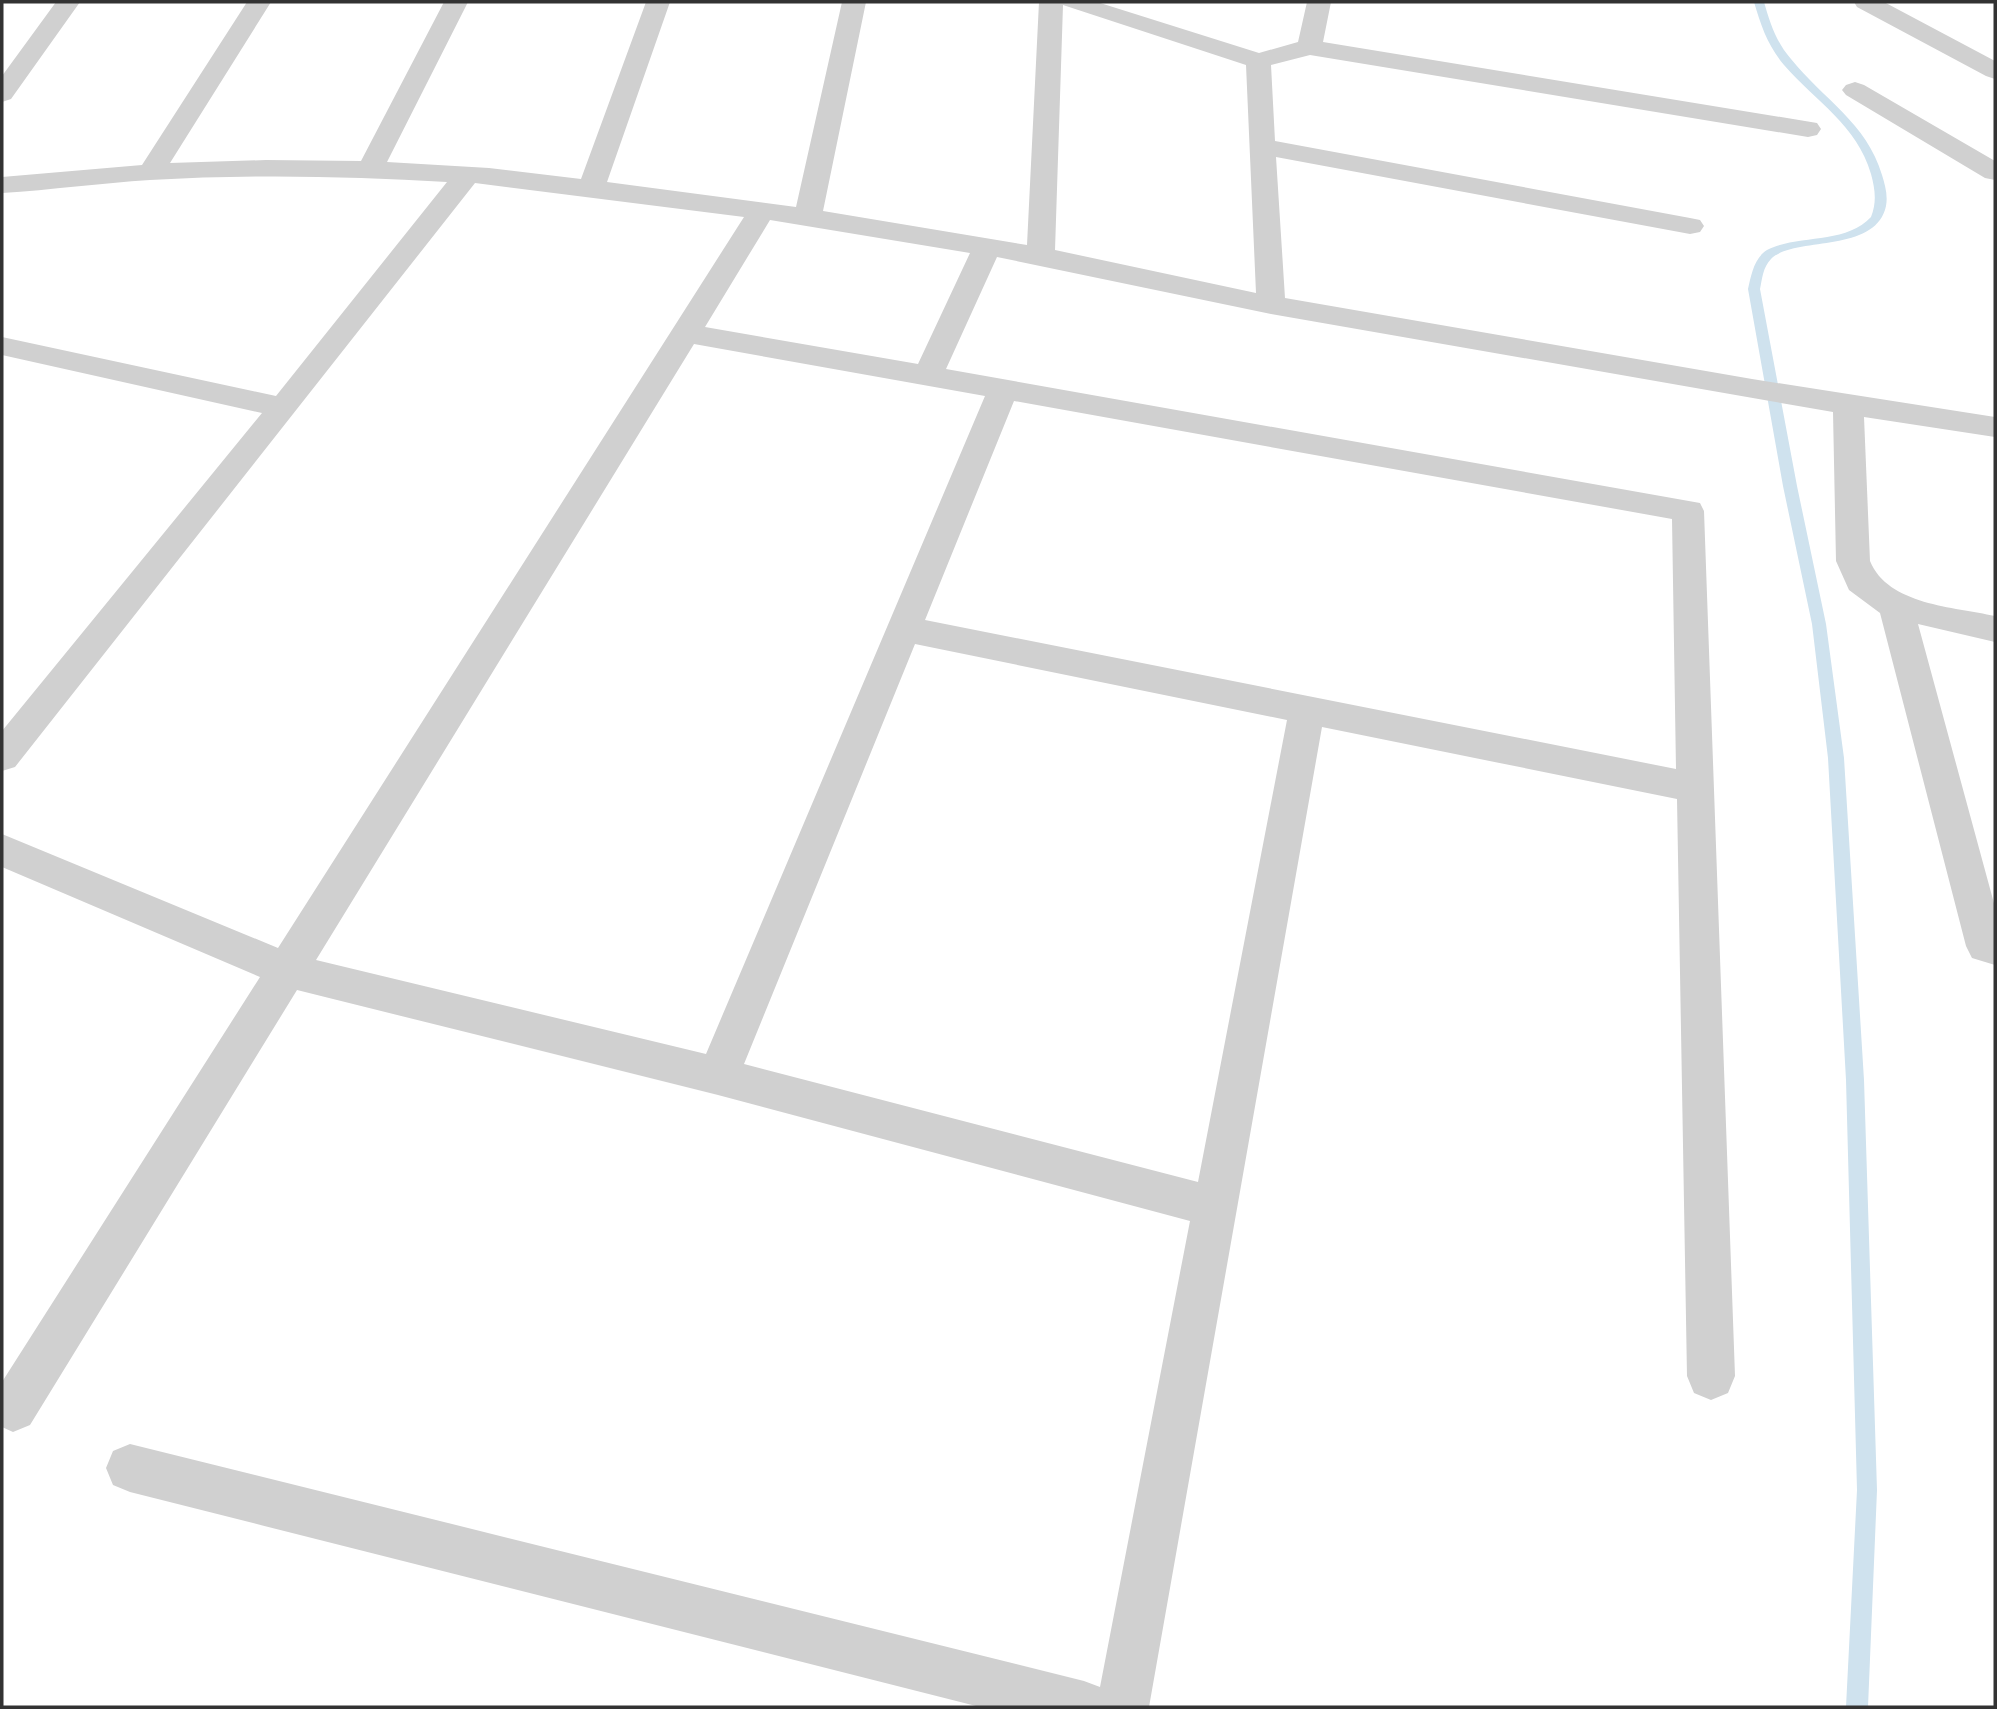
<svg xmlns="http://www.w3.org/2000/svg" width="1997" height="1709" font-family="'Noto Sans',sans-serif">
<rect width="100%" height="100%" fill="#fff"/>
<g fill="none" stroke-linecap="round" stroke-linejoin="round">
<path fill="#cfe2ee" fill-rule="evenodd" d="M1754 2H1764C1770 23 1776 42 1791 59 1823 99 1867 123 1882 175 1885 185 1888 195 1886 206 1876 254 1793 236 1771 259 1763 267 1762 279 1760 289L1797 486 1826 624 1844 758 1864 1080 1877 1490 1868 1707H1846L1857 1490 1846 1080 1828 758 1812 624 1783 486 1748 289C1751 276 1754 258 1767 250 1798 234 1845 245 1871 217 1877 202 1875 189 1871 174 1857 125 1816 102 1784 65 1768 46 1761 26 1754 2Z"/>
<path fill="#d0d0d0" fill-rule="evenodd" d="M56 2H80L11 99 2 102V76Z
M247 2H271L170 163 266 160 361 161 444 2H468L387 162 489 168 581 179 646 2H670L607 182 796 207 842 2H866L823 211 1027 245 1039 2H1097L1259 53 1298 42 1307 2H1331L1323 42 1817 123 1821 129 1817 135 1808 137 1310 55 1271 65 1275 141 1690 218 1700 220 1704 226 1700 232 1690 234 1276 157 1285 298 1752 379 1995 417V437L1864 417 1870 561C1888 605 1954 607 1995 616V642L1918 624 1995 907V965L1972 958 1966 946 1880 613 1849 590 1836 561 1833 412 1271 314 997 257 946 369 1700 503 1704 511 1735 1376 1728 1393 1711 1400 1694 1393 1687 1376 1677 799 1322 727 1149 1707H980L130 1492 113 1485 106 1468 113 1451 130 1444 1084 1681 1100 1687 1190 1221 718 1095 297 990 30 1425 13 1432 2 1427V1382L260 977 2 867V834L278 948 744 217 475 183 15 767 2 771V731L262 413 2 355V337L276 396 447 182C349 176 249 174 150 180 101 183 51 190 2 193V177L142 165ZM1063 5 1246 65 1256 293 1055 250ZM770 220 970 253 918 364 705 327ZM694 344 985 396 706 1054 316 960ZM1014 401 1672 519 1676 769 925 620ZM915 644 1287 720 1198 1182 744 1064Z
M1854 2H1884L1995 61V79L1986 76 1857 7Z
M1855 82 1864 85 1995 161V180L1985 178 1846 95 1842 90 1846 85Z"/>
</g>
<rect width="1997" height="1709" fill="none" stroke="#333333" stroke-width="7"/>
</svg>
